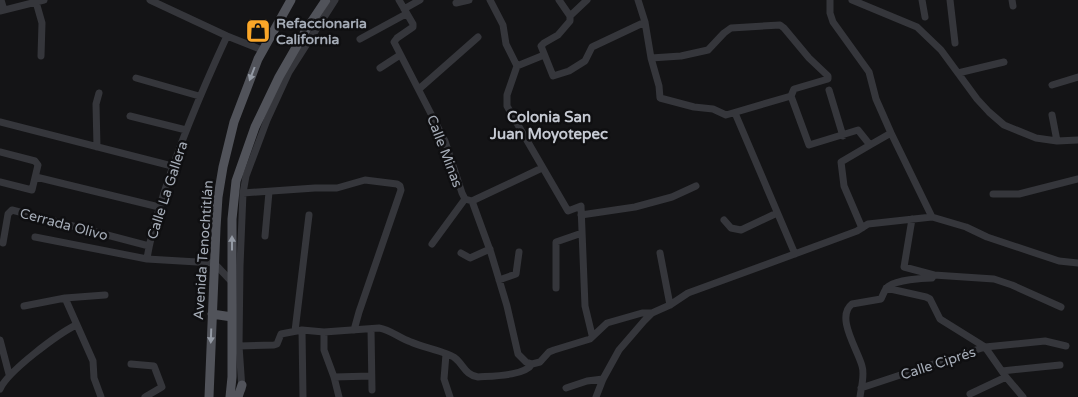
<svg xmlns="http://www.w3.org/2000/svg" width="1078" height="397" font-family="'Varela Round',sans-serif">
<rect width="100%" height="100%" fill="#141416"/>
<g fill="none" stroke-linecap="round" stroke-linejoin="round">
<path stroke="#35363b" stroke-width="7" d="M1 0 4 10
M150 0 227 36 262 50
M399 0 413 24V27L397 38 394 42 445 141 462 193 465 199 472 201 491 253 507 306 518 354 526 362 532 364
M490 0 503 25 506 44 517 66 507 95V106L568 211 581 206 585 306 592 335
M559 0 570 16V21L558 35 544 43 541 46 553 76 569 71 585 61 592 47 645 22
M638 0 645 22 651 58 659 86 660 98 694 107 713 109 726 115 791 96
M830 0V13L833 22 869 72 876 99 891 133 932 217
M852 0 917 27 941 50 977 99 989 112 1004 125 1036 138 1057 141 1078 140
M922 0 925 17
M950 0 955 43
M1012 0 1013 6
M36 2 42 23 41 56
M456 3 469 0
M404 9 420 0
M0 11 44 0
M570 16 587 0
M227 36C203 88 180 141 163 196 157 216 150 237 147 259L214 263 232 282
M360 39 406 14
M651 58 681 56 708 50 724 33 731 28 780 25 784 28 809 58 828 76V79L794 89 791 96
M517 66 544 55
M380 68 400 55
M958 73 1004 62
M136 78 199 96
M1052 85 1078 77
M419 89 478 37
M829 90 843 136
M791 96 809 145 858 130 870 145 891 133
M735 113 795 254
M1052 115 1057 141
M130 116 186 130
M0 122 172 166
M97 147 96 104 99 93
M0 152 35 161 38 165 32 190 0 182
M36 177 159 207
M243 193 315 188H337L365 180 397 184 400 186 401 190 359 312 354 330
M993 194H1019L1078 179
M472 201 542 168
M581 215 635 207 672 197 696 186
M724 220 731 228 741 230 777 213
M862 228 844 186 841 162 870 145
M265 236 269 192
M35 237 147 259
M3 243 8 214 12 210 149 246
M432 244 465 199
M461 253 470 258 490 249
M660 253 670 305
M934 275 994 279 1012 285 1061 307
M499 280 516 274 519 252
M556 288V242L582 233
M65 298 105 295
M24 306 65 298 93 361 94 378 101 397
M371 329 372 390
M302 330 303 397
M295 331 309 215
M324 332V350L334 377 339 397
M0 340 9 374
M239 346 274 345 277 344 281 334 302 330 324 332 379 328C391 330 399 338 411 342 421 347 448 352 455 358 464 365 465 375 478 377 491 376 525 376 532 364L540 362 549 352 554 350 590 339 607 323 642 313H652
M985 347 1045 341 1066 346
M985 347 1006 377 1023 397
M446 354 444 379 450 397
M131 364 154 366 162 387 145 397
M1002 371 1060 365
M334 377 371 376
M566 388 587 381 603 379
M861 388 985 347 940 319 930 299 926 297 886 288
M0 389C8 371 58 334 76 325
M242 389 239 346 240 266 243 193 246 176 267 120 289 72 335 0
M970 394 1006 377
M596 397 603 379 619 350 644 321 652 313 670 305 688 293 830 241 857 231 868 224 932 217 966 227 987 237 1059 261 1078 263
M860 397C861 388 865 375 862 366 858 350 835 317 852 304L881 299C883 295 885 288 889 286 897 280 922 278 932 278L934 275 904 267 912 219"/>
<path stroke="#51535a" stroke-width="9" d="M212 314 232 317
M209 397 216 228 218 197 223 167 234 122 258 59 291 0
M230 397 232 377V219L236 181 255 127 279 77 306 30 326 0
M238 397 242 385"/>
</g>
<defs><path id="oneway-solid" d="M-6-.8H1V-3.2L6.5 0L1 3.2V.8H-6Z" transform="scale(1.25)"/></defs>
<g fill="#949aa4">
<use href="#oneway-solid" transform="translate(252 74) rotate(111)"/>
<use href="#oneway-solid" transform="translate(232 243) rotate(-90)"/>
<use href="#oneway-solid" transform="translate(211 336) rotate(92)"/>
</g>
<defs>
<symbol id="shop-square" viewBox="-11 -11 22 22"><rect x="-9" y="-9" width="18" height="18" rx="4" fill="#faa628" stroke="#0f0f11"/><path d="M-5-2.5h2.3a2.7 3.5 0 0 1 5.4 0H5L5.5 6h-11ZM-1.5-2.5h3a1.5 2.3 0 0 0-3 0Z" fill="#111"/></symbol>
</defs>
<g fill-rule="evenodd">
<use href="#shop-square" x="244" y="17" width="28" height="28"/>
</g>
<g text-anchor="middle" stroke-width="5" stroke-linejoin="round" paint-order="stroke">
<g font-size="14" font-weight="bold" fill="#a5acb7" stroke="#0f0f11" text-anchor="start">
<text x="276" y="28">Refaccionaria<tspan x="276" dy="16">California</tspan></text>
</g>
<g font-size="14" fill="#a5acb7" stroke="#0f0f11">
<text transform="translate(445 151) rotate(69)" y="5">Calle Minas</text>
<text transform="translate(167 190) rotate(-72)" y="5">Calle La Gallera</text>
<text transform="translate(64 224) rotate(15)" y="5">Cerrada Olivo</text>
<text transform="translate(203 250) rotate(-86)" y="5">Avenida Tenochtitlán</text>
<text transform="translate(938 363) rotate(-18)" y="5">Calle Ciprés</text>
</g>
<g font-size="15" font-weight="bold" fill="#c6cad3" stroke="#0f0f11">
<text x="549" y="122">Colonia San<tspan x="549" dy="17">Juan Moyotepec</tspan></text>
</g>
</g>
</svg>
